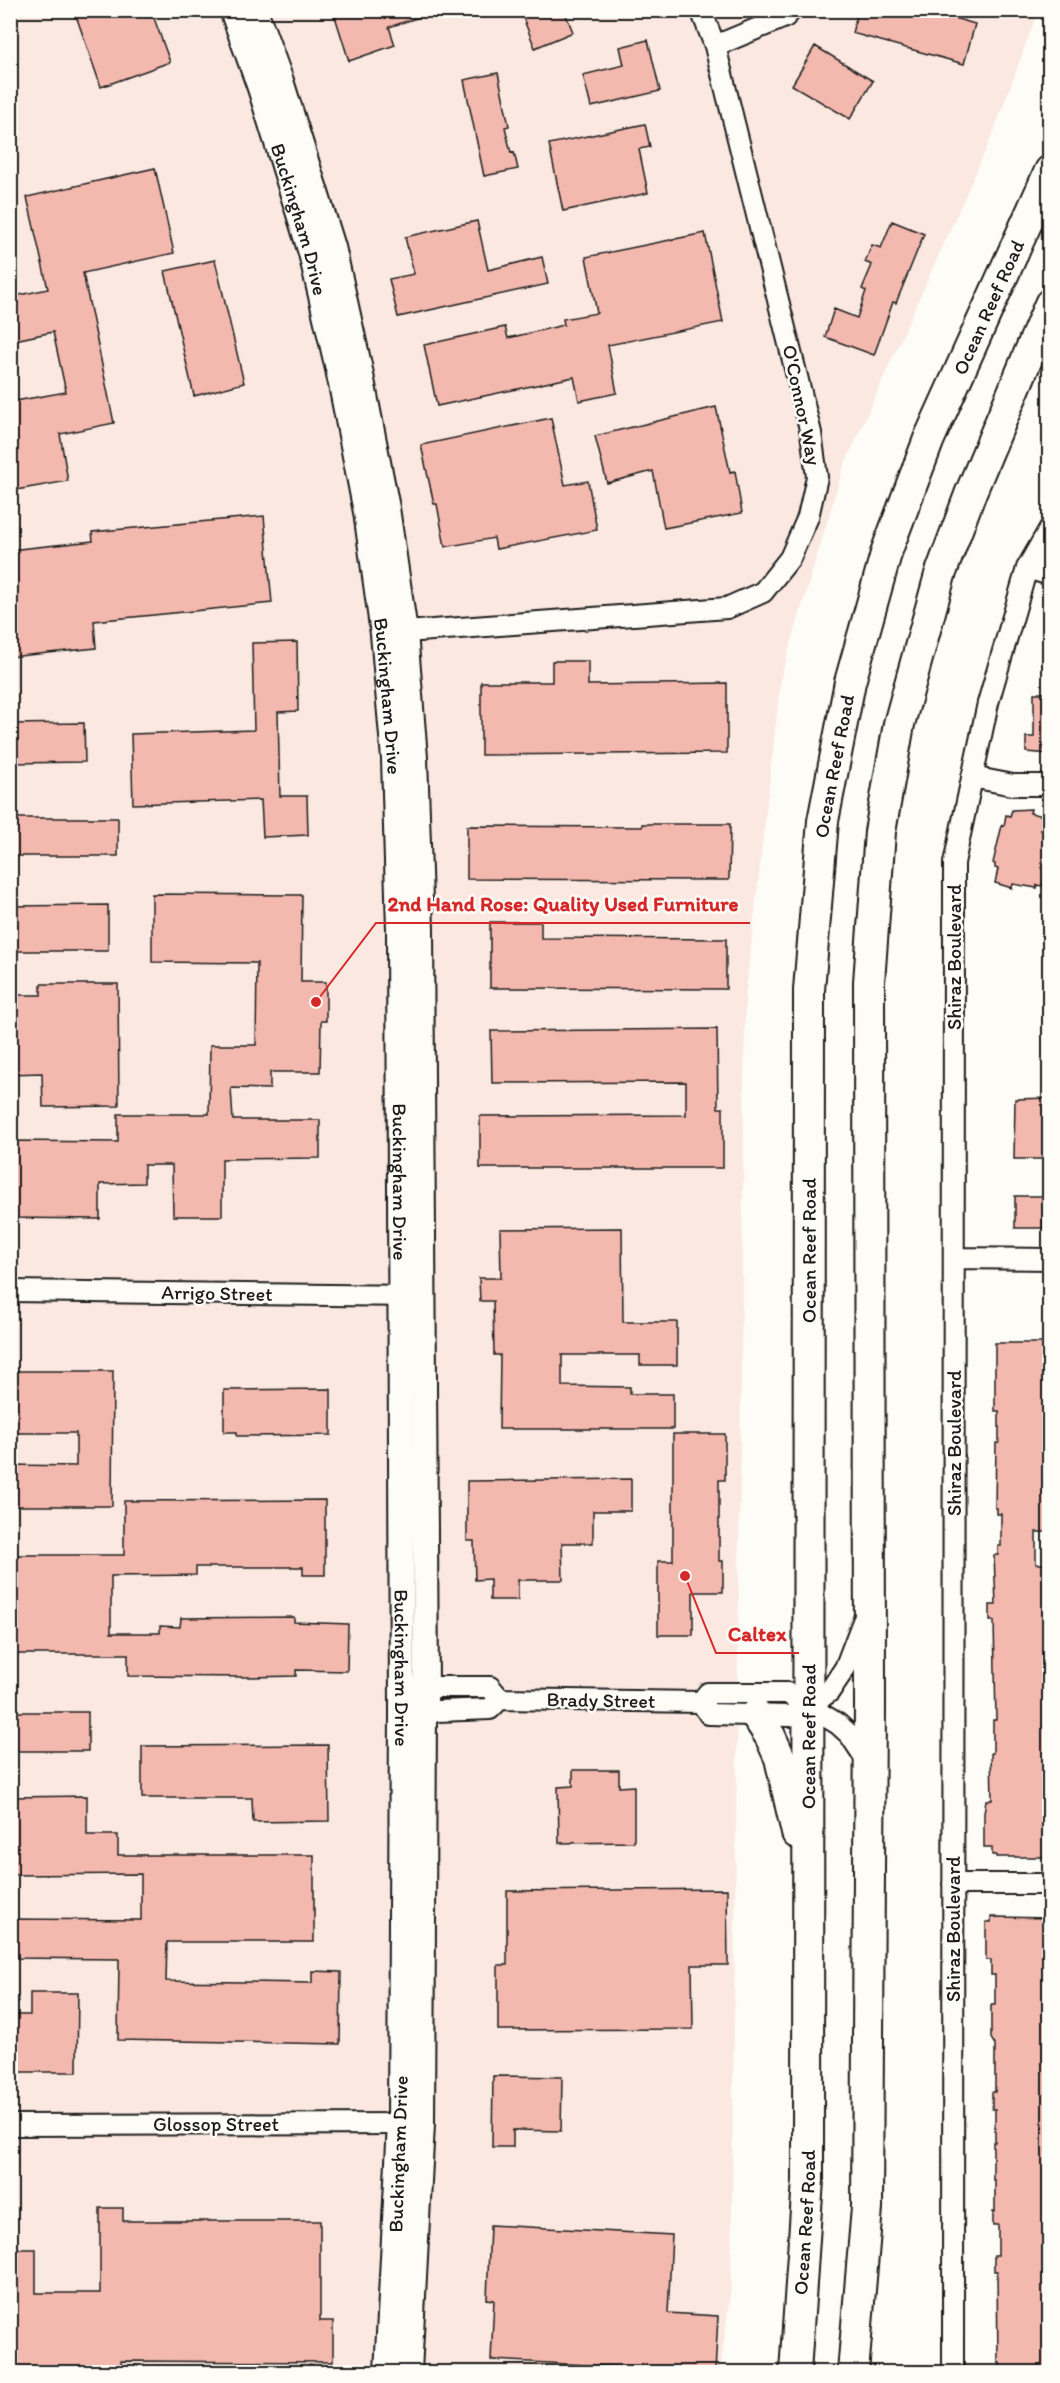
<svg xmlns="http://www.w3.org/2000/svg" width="1060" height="2383" font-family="Itim,sans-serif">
<rect width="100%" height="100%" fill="#fdfcf7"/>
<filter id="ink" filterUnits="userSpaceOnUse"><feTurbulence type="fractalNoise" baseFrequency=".0167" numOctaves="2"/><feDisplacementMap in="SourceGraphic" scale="12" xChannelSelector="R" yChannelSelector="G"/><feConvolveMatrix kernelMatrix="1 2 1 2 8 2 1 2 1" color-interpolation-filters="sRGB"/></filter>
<g filter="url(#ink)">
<path fill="#fae8e1" d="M11 11H1038L992 136 843 468 781 677 745 999 731 2287 720 2372H11Z"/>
<path fill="#f4b9ae" stroke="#1c1c1c" stroke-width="1.5" d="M74 10H151L170 62 101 87Z
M333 10H431L432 13 389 27 395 45 349 61Z
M520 10H564L573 32 535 48Z
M858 10H926L975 24 964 64 852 33Z
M648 40 660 91 591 107 583 75 624 65 620 47Z
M815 46 873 81 850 119 792 85Z
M498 73 509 126 505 127 511 153 514 152 518 169 484 176 464 80Z
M645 124 650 147 639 149 648 193 563 211 549 144Z
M155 168 174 253 83 273 114 423 60 434 68 481 10 491V402L66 392 53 332 10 341V297L48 289 27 197Z
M477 221 488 270 542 257 548 284 398 317 389 279 414 274 405 237Z
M892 221 924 234 896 303 893 302 874 355 825 337 834 309 857 318 866 291 862 289 872 265 865 262 872 245 881 248Z
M705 233 723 322 608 345 617 393 579 401 574 377 437 406 424 345 505 327 508 338 564 325 563 319 597 313 586 257Z
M215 260 244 383 194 396 165 271Z
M716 407 730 472 735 471 742 513 664 528 653 471 607 483 595 436Z
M551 418 565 485 588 481 597 530 496 549 494 538 445 547 437 504H434L421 445Z
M264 516 272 603 94 621 96 648 10 657V550L93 541 92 532Z
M297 642 298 711 278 712 280 796H307L308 835 263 837 261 800 133 804 131 734 254 730 252 643Z
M552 661H588V685L727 683V753L481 755V682H552Z
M1034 693H1050V754L1026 752V737H1034Z
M84 723 85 762 10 763V724Z
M1031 809 1030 813 1044 816 1041 830H1050V880H1044L1042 886 1037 885V888L1013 884 1012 888 995 883 998 869 995 868V864L993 863 1002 825 1004 826 1006 815 1010 816 1012 810Z
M10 818H118V856H10Z
M642 824H730L729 880 467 879V826L642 827Z
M152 894 302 895 301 982H326V1021H321L320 1072H270V1089L231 1088 233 1120H320V1158L222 1159V1216H173L172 1165H144V1183L100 1184V1219L10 1218V1141L118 1142V1114H209L210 1045H256L257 963 152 962Z
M108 905V951H10V906Z
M490 922H541V938L726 939V989L490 988Z
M41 984H118L119 1106 43 1107 42 1073 10 1074V995H41Z
M717 1029 718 1108H723V1168H480V1116L686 1115V1082L492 1083 491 1031Z
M1050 1098V1154H1045V1159H1014L1015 1099Z
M1015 1196H1043V1228H1015Z
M622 1228 623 1322H677V1365H640V1355H562V1386L630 1387V1394H673V1429H499L500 1355H494L493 1301H480L479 1278H501L500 1229Z
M995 1343H1048L1050 1482H1047V1512H1050V1532H1036V1564H1049L1050 1857H996V1855H992V1847H984V1813L986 1800H992L991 1753H993V1720H996L994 1621H990V1605H996L994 1555H998V1546H1001V1514H997V1508H995L996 1443H999V1411H995Z
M10 1371H113L112 1506H10V1465L76 1466V1433H10Z
M331 1389V1435L237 1436V1432H224V1390Z
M673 1434H725V1480H719V1561H723V1592H693V1635H658V1561H673Z
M631 1479V1511H593V1543H562L563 1580H518V1600H490V1579L475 1580 474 1541H467V1481Z
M325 1500V1575H303V1567H196V1575L111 1576V1633H160V1626L180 1627 181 1618 294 1617V1622L348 1624 347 1671 296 1670V1676L250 1677 128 1676V1654H10V1555H124V1501Z
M10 1712H88V1751H10Z
M328 1745 329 1821 253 1822 252 1798H142V1746Z
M573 1770H619V1787L634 1786V1842L559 1843 558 1787 573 1786Z
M87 1796V1835H118V1855H314V1942H167L166 1981 312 1983V1971L341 1972 340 2044 118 2040 119 1959 10 1958V1919L141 1920V1874L10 1875V1797Z
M727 1889 728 1965H692L693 2029 498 2030V1965H507V1891Z
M991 1917 1050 1918V2362H1048V2373H1000V2363H998L997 2271H994V2255H998V2225H993V2212H995V2180H993V2142H995V2109H992V2092H995V2045L991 2038V2005H995V1975H991V1960H986V1922H991Z
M30 1993H78L77 2072H10V2015H30Z
M493 2076 562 2077 561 2131 513 2130V2147H492Z
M100 2208H123V2221H320V2321H333V2362L121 2361V2373H10V2249H36V2293H100Z
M490 2225 672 2235 668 2313 718 2316 715 2373H681V2370L491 2360 494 2300 487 2299Z"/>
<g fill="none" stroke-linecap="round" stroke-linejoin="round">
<defs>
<path id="minor" d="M715 46 785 17 792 10
M1027 568 1050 575
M392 633 727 608 763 592 790 558 808 517 817 477 811 433 715 46 701 10
M972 777 1013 785H1050
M954 1258 1050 1259
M10 1291 414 1296
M411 1687H490L500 1699
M701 1702 709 1714 789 1716 810 1706 829 1692 845 1668 863 1621
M701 1702 708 1693H787L838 1724 850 1735 868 1762
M411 1712 490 1709 500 1699 701 1702
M953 1884H1050
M10 2125 413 2124
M953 2372 954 863 988 703 1027 568 1050 528"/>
<g id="tertiary">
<path id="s1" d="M232 10 260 88 311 253 338 369 366 512 383 634 394 759 399 929 402 1712 400 2124 387 2372"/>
<path d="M255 10 281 81 333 247 359 365 387 508 405 632 415 758 421 929 426 1687 424 1712 422 2124 409 2372"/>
</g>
<g id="primary">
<path d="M756 1715 770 1736 780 1758 797 1833"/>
<path id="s2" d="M795 2372 808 2180 809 990 823 821 850 682 887 550 929 439 1050 171"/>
<path d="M853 2372 867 2208 870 1704 869 982 880 832 899 724 940 575 971 492 1050 304"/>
</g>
</defs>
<use href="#minor" stroke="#1c1c1c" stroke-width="24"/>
<use href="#tertiary" stroke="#1c1c1c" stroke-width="28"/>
<use href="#primary" stroke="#1c1c1c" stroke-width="34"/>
<use href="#minor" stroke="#fdfcf7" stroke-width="20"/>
<use href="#tertiary" stroke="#fdfcf7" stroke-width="24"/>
<use href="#primary" stroke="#fdfcf7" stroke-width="30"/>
</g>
</g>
<g text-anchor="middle" stroke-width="5" stroke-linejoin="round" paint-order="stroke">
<g font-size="20" fill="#1c1c1c" stroke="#fdfcf7">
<text dy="7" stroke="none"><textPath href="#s1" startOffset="220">Buckingham Drive</textPath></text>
<text dy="7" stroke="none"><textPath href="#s2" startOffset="2094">Ocean Reef Road</textPath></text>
<text transform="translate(802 405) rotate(78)" y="7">O'Connor Way</text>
<text dy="7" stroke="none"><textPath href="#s1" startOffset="706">Buckingham Drive</textPath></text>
<text dy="7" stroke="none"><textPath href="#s2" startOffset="1608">Ocean Reef Road</textPath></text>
<text transform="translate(954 957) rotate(-90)" y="7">Shiraz Boulevard</text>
<text dy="7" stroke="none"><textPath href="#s1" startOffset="1192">Buckingham Drive</textPath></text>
<text dy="7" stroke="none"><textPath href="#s2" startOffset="1122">Ocean Reef Road</textPath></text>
<text transform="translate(217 1293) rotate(1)" y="7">Arrigo Street</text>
<text transform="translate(954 1443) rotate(-90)" y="7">Shiraz Boulevard</text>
<text dy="7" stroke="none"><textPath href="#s1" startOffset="1678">Buckingham Drive</textPath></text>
<text transform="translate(601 1700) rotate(1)" y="7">Brady Street</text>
<text dy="7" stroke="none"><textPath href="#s2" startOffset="636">Ocean Reef Road</textPath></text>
<text transform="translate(953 1929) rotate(-90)" y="7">Shiraz Boulevard</text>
<text x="216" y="2131">Glossop Street</text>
<text transform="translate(398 2154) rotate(-88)" y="7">Buckingham Drive</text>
<text dy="7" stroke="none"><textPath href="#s2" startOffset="150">Ocean Reef Road</textPath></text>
</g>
</g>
<path fill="none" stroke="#d62828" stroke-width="2" d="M316 1002L376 923H750M685 1576L716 1653H799"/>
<g fill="#d62828" stroke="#fdfcf7" stroke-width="2">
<circle cx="316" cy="1002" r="6"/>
<circle cx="685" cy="1576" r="6"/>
</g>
<g font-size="21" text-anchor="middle" font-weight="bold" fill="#d62828" stroke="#fdfcf7" stroke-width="5" stroke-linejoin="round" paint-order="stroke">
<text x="563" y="911">2nd Hand Rose: Quality Used Furniture</text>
<text x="757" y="1641">Caltex</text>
</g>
<rect width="1060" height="2383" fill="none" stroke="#fdfcf7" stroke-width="36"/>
<rect x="18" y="18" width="1024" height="2347" fill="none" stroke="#1c1c1c" stroke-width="2" filter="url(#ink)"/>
</svg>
